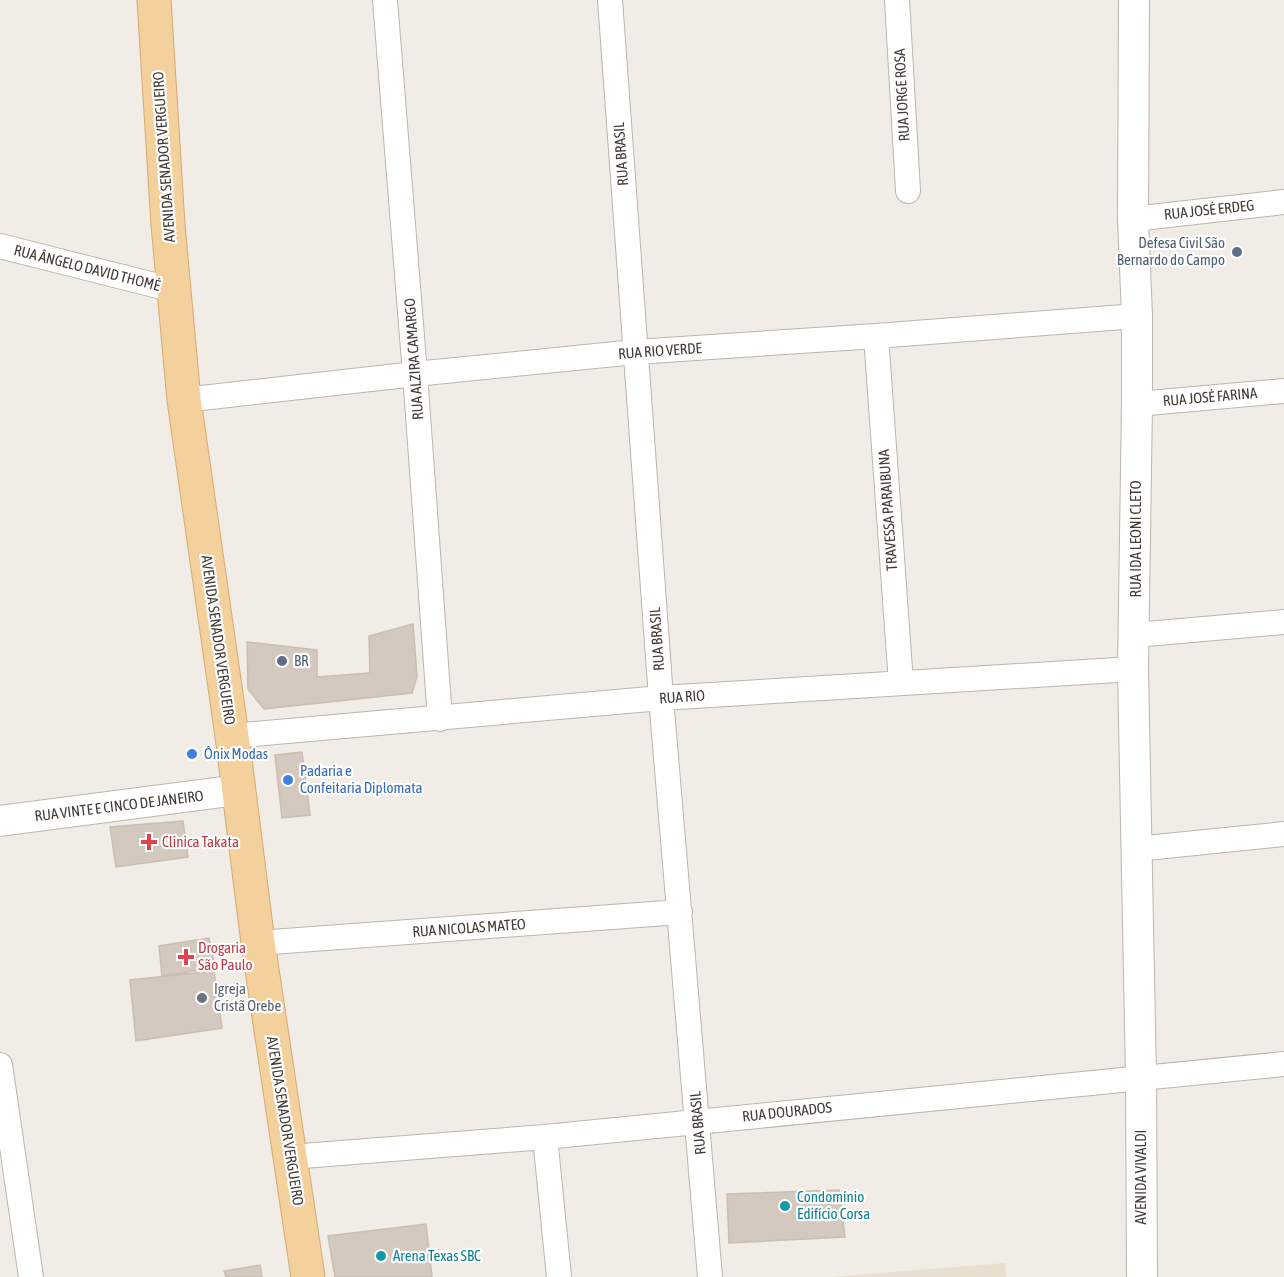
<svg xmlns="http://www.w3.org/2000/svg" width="1284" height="1277" font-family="'Asap Condensed',sans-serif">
<rect width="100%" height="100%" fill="#f1ece5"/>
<path fill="#e8dfd1" d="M1005 1263 1006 1277H832Z"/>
<path fill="#d4c9bf" stroke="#cbbdb0" stroke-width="1.5" d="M413 624 417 676 412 693 264 709 248 689 247 642 317 650V677L370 673 369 636Z
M302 752 310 815 282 818 275 755Z
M183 821 188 857 116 867 110 827Z
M209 938 215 968 162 976 159 946Z
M214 971 222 1028 136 1041 130 980Z
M839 1190 845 1237 729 1243 727 1194Z
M426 1224 432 1277H335L328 1236Z
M260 1265 262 1277H226L224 1271Z"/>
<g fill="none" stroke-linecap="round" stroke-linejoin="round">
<defs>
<path id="minor" d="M385 0 415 374 440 719
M610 0 661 698 710 1277
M897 0 908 191
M1133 219 1284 202
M0 246 174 290
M876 336 901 683
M184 400 415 374 635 352 876 336 1137 316
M1137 404 1284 391
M1135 635 1284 622
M232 736 661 698 1133 669
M1136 849 1284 834
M258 943 680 912
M0 1065 31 1277
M545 1137 559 1277
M290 1157 545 1137 1284 1064"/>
<path id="tertiary" d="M1134 0 1133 219 1137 316V404L1133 669 1141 1077 1142 1277
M0 821 238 790"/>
<path id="primary" d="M154 0 168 225 184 400 232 736 258 943 308 1277"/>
</defs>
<use href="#minor" stroke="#beb5ac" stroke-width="26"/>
<use href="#tertiary" stroke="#beb5ac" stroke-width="32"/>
<use href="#primary" stroke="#d6aa6e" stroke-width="35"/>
<use href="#minor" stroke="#fff" stroke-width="24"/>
<use href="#tertiary" stroke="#fff" stroke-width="30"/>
<use href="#primary" stroke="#f3d09c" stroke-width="33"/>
</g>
<g fill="#5c6f8a" stroke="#fff" stroke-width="2">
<circle cx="1237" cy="252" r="6"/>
<circle cx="282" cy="661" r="6"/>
</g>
<g fill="#3f7fe0" stroke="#fff" stroke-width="2">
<circle cx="192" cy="754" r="6"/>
<circle cx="288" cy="780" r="6"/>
</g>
<g fill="#e0444e" stroke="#fff" stroke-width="2">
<path d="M146 833h6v6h6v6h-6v6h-6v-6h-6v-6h6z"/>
<path d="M183 948h6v6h6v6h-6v6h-6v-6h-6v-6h6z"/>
</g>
<circle fill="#6b7280" stroke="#fff" stroke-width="2" cx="202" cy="998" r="6"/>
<g fill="#0f9aa8" stroke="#fff" stroke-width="2">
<circle cx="785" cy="1206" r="6"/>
<circle cx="381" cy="1256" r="6"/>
</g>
<g text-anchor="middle" stroke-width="4.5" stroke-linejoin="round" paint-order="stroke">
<g font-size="15" fill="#423c36" stroke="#fff">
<text transform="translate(902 95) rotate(-93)" y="5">RUA JORGE ROSA</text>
<text transform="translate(621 154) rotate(-94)" y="5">RUA BRASIL</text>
<text transform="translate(164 157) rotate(-94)" y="5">AVENIDA SENADOR VERGUEIRO</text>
<text transform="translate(1209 210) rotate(-6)" y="5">RUA JOSÉ ERDEG</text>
<text transform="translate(87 268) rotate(14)" y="5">RUA ÂNGELO DAVID THOMÉ</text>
<text transform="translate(660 351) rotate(-4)" y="5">RUA RIO VERDE</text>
<text transform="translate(414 359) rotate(-94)" y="5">RUA ALZIRA CAMARGO</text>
<text transform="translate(1210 397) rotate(-5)" y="5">RUA JOSÉ FARINA</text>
<text transform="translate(888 510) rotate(-94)" y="5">TRAVESSA PARAIBUNA</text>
<text transform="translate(1136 539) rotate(-90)" y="5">RUA IDA LEONI CLETO</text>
<text transform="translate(657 639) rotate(-94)" y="5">RUA BRASIL</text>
<text transform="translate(218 640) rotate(82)" y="5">AVENIDA SENADOR VERGUEIRO</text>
<text transform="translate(682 697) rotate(-4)" y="5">RUA RIO</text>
<text transform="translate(119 806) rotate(-7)" y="5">RUA VINTE E CINCO DE JANEIRO</text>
<text transform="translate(469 928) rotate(-4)" y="5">RUA NICOLAS MATEO</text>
<text transform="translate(787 1112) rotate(-6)" y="5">RUA DOURADOS</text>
<text transform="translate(285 1121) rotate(81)" y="5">AVENIDA SENADOR VERGUEIRO</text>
<text transform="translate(698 1123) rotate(-95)" y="5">RUA BRASIL</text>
<text transform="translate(1141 1177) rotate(-90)" y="5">AVENIDA VIVALDI</text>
</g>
<g font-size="15" fill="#4e5e75" stroke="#fff" text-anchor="end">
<text x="1225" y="248">Defesa Civil São<tspan x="1225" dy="17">Bernardo do Campo</tspan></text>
<text x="294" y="666" text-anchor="start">BR</text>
</g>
<g font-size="15" fill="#366cbe" stroke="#fff" text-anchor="start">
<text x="204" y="759">Ônix Modas</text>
<text x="300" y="776">Padaria e<tspan x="300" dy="17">Confeitaria Diplomata</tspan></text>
</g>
<g font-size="15" fill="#be3a42" stroke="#fff" text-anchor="start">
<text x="162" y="847">Clinica Takata</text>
<text x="198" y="953">Drogaria<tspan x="198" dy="17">São Paulo</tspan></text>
</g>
<g font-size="15" fill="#5b616d" stroke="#fff" text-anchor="start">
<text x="214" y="994">Igreja<tspan x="214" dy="17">Cristã Orebe</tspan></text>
</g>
<g font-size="15" fill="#0d838f" stroke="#fff" text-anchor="start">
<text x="797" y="1202">Condomínio<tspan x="797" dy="17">Edifício Corsa</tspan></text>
<text x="393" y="1261">Arena Texas SBC</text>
</g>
</g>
</svg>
